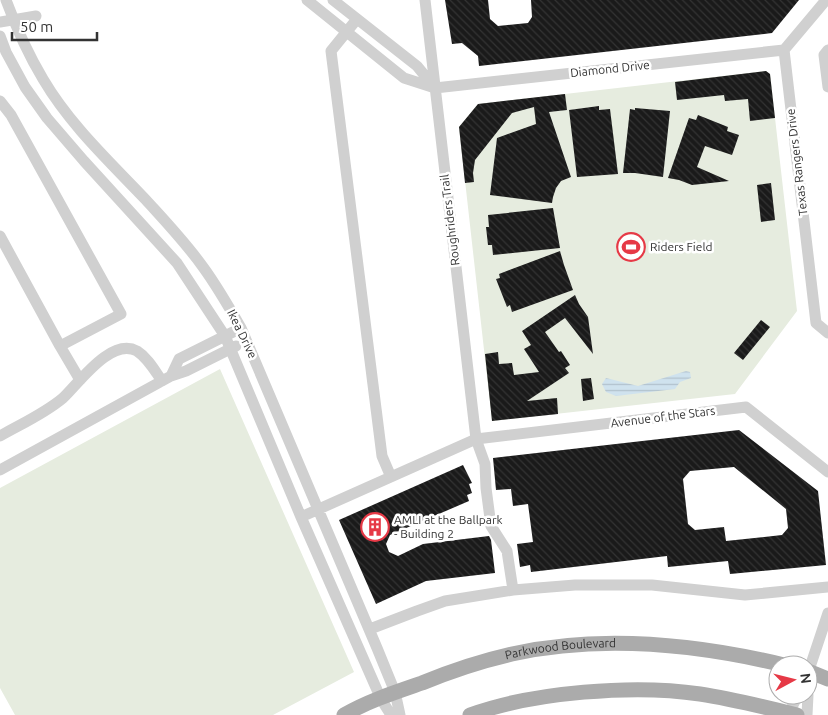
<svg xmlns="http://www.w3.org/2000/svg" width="828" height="715" font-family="Ubuntu,sans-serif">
<defs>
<pattern id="water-rules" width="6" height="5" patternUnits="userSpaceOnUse" patternTransform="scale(1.25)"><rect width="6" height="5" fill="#cfe2ee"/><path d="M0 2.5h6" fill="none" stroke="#b2c2cd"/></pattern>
<pattern id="building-back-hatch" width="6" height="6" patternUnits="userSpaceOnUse" patternTransform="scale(1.25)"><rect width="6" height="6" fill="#1a1a1a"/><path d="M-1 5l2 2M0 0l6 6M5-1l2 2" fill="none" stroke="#333"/></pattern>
</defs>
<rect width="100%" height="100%" fill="#fff"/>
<path fill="#e6ecdf" d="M766 71 770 74 797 311 735 394 492 421 459 127 478 104Z
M220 369 354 672 273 715H15L0 688V488Z"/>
<path fill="url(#water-rules)" d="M686 371 690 372 691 378 680 382 675 389 616 396 606 392 602 384 606 378 638 386Z"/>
<path fill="url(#building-back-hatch)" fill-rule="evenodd" d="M445 0H488L490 19 498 26 528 23 532 17 531 0H799L772 33 479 66 478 56 462 43 452 44Z
M766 71 770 74 775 118 750 121 748 99 725 101 724 95 677 100 675 82Z
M565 94 567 110 549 112 571 177 561 181 556 188 553 197 552 203 490 195 497 138 536 124 534 107 512 113 475 160 473 173 474 182 465 183 459 127 478 104Z
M599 106V110L610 109 618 174 577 177 569 110Z
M635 108 670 111 663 177 635 173H623L630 109 635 110Z
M698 115 728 127 727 131 739 135 732 155 705 146 697 167 729 181 692 185 679 180 668 178 689 118 696 120Z
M771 183 775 220 761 222 757 185Z
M553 208 560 248 493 255 492 245H488L486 227H489L488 215Z
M560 251 564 265 573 290 512 312 510 305 507 307 496 279 500 278 499 274Z
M575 295 579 304 588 317 593 354 565 318 545 332 559 352 561 351 570 365 565 368 569 373 527 401 557 398 558 414 492 421 485 354 498 352 499 364 512 363 514 375 539 372 524 349 531 345 522 331Z
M761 320 770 327 743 360 734 353Z
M591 378 594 399 583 401 581 379Z
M739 430 818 491 826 565 730 574 728 561 668 567 667 556 531 572 530 565 520 567 517 544 533 542 528 504 513 506 511 489 496 490 493 458ZM734 467 786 509 788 528 782 535 726 541 724 527 695 530 688 524 683 479 690 471Z
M463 465 472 483 469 484 472 493 467 495 469 501 390 535 386 544 389 552 398 556 423 544 489 536 491 540 495 573 426 581 376 604 339 520Z"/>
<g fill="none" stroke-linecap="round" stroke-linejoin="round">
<path stroke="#d0d0d0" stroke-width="11" d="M6 0C16 27 28 54 43 79 70 125 110 162 146 200 166 222 186 243 203 267 217 286 229 307 241 328L377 648 395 692 400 715
M307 0 404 78 435 88 784 50
M333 0 417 66 435 88
M425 0 476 439 485 464 486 488 491 526 507 551 513 590
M826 0 784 50 816 323 828 333
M357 19 331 51 382 456 391 477
M0 22 36 16
M0 36 6 52 25 87 47 118 84 161 177 263 225 336 301 517 381 699 391 715
M828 50 824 55 828 87
M0 101 11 115 121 314 60 346
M0 236 60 346 80 380
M171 376 179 359 241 328
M0 436C21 424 44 414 63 398 79 383 111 337 137 351 148 358 155 371 162 381
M0 470 171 376 186 371 236 346
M301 517 476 439 746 407 828 472
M370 629 417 611 445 601 513 590 575 585H652L745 595 828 587
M808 673 828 613
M788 715 798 695
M807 715 808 695"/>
<g stroke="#ababab" stroke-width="15">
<path d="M808 671 828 679"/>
<path id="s1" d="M344 715C368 701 396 692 422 683 451 671 481 661 512 654 602 634 696 644 784 665"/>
<path d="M470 715C533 692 634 684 700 694 733 699 765 707 797 715"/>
</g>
</g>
<defs>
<symbol id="stadium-ring" viewBox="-11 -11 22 22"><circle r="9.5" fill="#fff" stroke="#e63946" stroke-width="1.5"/><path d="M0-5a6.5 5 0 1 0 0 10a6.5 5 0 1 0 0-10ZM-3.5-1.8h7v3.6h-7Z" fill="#e63946"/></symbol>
<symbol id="building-ring" viewBox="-11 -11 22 22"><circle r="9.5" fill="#fff" stroke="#e63946" stroke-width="1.5"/><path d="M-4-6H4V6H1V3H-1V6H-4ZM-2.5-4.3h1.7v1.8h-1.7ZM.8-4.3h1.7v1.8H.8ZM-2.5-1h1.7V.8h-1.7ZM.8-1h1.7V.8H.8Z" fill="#e63946"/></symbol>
</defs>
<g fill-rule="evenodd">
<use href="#stadium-ring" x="615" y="231" width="32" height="32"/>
<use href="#building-ring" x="359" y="511" width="32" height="32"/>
</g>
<g text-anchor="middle" stroke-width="5" stroke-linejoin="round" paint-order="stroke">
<g font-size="12" fill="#333" stroke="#fff">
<text transform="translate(610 69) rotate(-6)" y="4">Diamond Drive</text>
<text transform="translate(797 162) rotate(-97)" y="4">Texas Rangers Drive</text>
<text transform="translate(450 220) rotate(-97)" y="4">Roughriders Trail</text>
<text transform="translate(242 334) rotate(64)" y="4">Ikea Drive</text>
<text transform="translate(663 417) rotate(-7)" y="4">Avenue of the Stars</text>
<text dy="4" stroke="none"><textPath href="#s1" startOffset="228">Parkwood Boulevard</textPath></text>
</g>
<g font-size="12" fill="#333" stroke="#fff" text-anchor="start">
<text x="650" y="251">Riders Field</text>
<text x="394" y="524">AMLI at the Ballpark<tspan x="394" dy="14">- Building 2</tspan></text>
</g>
</g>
<g transform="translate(793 680) rotate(83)"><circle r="24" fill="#ffffff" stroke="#adadad"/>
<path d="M0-4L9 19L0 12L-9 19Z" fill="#e63946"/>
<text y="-8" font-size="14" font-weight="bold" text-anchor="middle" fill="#333333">N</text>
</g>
<path d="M12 32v8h85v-8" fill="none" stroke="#333333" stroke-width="2.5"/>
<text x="20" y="32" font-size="15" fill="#333333" stroke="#ffffff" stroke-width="4" paint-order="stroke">50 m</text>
</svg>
